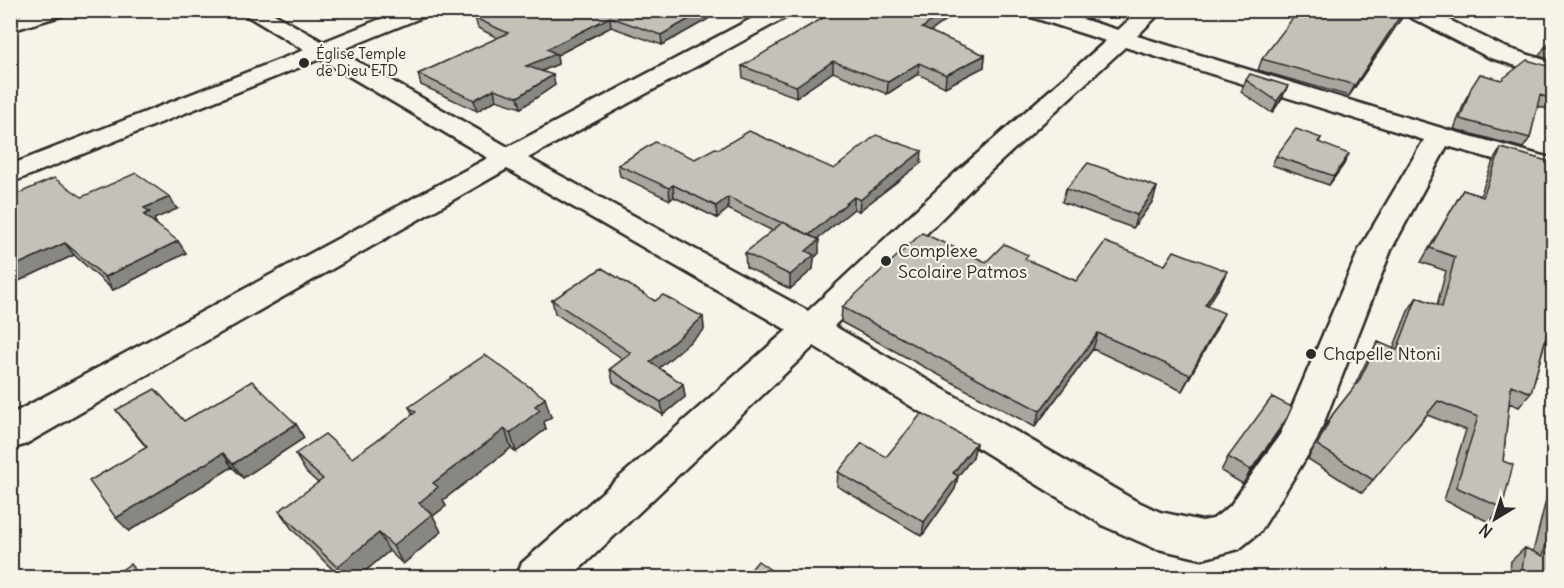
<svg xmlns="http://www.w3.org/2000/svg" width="1564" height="588" font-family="Delius,sans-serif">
<rect width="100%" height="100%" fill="#f7f3e8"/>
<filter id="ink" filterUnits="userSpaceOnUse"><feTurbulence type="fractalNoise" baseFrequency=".0167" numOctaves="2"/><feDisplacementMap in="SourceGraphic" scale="12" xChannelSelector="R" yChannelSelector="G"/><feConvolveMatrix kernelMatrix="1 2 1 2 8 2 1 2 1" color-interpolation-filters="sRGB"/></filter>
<g filter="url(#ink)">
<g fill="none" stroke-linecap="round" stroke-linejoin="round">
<defs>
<path id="minor" d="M36 10H70L67 14 10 31V18Z
M241 10H267L323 42 403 10H433L430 14 339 51 508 147 768 10H795L792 14 528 158 808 311 954 174 1106 41 1022 14 1019 10H1053L1118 30 1140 10H1163L1137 36 1448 130 1554 159V176L1447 146 1391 250 1317 440 1260 532 1239 549 1202 559 1154 548 1104 526 814 346 570 578H516L522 563 787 330 507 169 24 445 10 449V415L488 158 320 59 10 183V165L304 50 244 14ZM1125 47 1424 140 1359 250 1281 433 1230 506 1213 519 1202 521 1160 512 1134 500 834 326 974 186Z
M1401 10H1429L1504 47 1554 63V78L1488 57 1404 14Z"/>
</defs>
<use href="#minor" stroke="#2b2b2b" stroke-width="5"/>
<use href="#minor" fill="#f7f3e8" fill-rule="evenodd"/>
</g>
<path fill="#a9a69f" stroke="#2b2b2b" stroke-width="1.5" d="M493 10H708V19L662 45 611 27 557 55 558 64 542 71 555 85 521 108 496 100 477 111 421 85 418 74 498 38 478 28 475 18 493 11Z
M960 10 930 32 985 55 984 67 945 87 918 74 887 94 833 72 796 97 743 78 742 66Z
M1403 16 1349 96 1258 70 1262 59Z
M1554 40V61L1539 56 1545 47Z
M1554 68V111L1537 106 1530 138 1523 148 1454 129 1466 98 1480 74 1501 80Z
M1246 80 1282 98 1272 113 1241 92Z
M1321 138 1319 142 1344 164 1329 185 1272 165 1276 156Z
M1501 148 1554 163V344L1545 342 1531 393 1519 407 1509 403 1503 461 1502 508 1489 522 1444 500 1466 430 1427 415 1362 493 1308 459 1324 428 1333 414 1353 389 1369 356 1378 342 1393 349 1408 311 1417 297 1437 305 1446 271 1421 262 1463 190 1480 196 1493 161Z
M719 149 834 169 921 163 859 211 854 209 817 239 819 253 814 258 813 269 790 289 746 267 745 253 773 231 728 209 717 218 674 197 670 200 620 176 618 165 695 159Z
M1157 187 1153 201 1133 228 1062 202 1066 189Z
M82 197 177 209 154 219 157 225 186 253 113 290 74 255 10 285Z
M1027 260 1076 281 1220 286 1207 306 1217 328 1182 391 1093 349 1035 427 841 322 842 307 986 262Z
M552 300 655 301 703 317 704 330 659 368 683 384 685 397 663 415 613 382 610 369 623 359 555 313Z
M409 407 551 417 544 422 546 429 516 452 511 448 443 500 446 506 433 516 441 532 403 564 389 551 357 578H341L292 529 279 511 318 483 306 472 295 454 352 458 413 415Z
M116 410 184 421 296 424 304 438 243 478 232 467 129 531 146 447Z
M1279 432 1243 484 1221 471 1228 457Z
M976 443 973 457 958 476 955 489 922 536 837 486 838 472 886 457Z
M1554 468V578H1509L1511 561 1525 548 1533 552Z"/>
<path fill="#898782" stroke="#2b2b2b" stroke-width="1.5" d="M705 10H708V19L662 45 661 35Z
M947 10H960L920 39 922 28Z
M1404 10H1405L1403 16 1349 96 1355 85Z
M610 17 611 27 557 55 558 64 528 77 526 66 547 49Z
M985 55 984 67 945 87 946 75Z
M833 61V72L796 97V86Z
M919 63 918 74 887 94 888 82Z
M553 75 555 85 521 108 518 97Z
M1288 86 1282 98 1272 113 1277 101Z
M494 89 496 100 477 111 474 100Z
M922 151 921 163 859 211 860 200Z
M1349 154 1344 164 1329 185 1334 176Z
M673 185 674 197 670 200 669 188Z
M1157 187 1153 201 1133 228 1137 215Z
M170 197 177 209 154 219 157 225 144 215V208Z
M728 197V209L717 218 716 206Z
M854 197V209L807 247 808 235Z
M819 240V253L814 258 813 269 790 289V275L806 251Z
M178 241 186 253 113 290 105 277Z
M65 243 74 255 10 285V268Z
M1227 271 1220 286 1198 321 1205 305Z
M1224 313 1217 328 1182 391 1190 375Z
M703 317 704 330 651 375 650 362Z
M1098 333 1093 349 1035 427 1040 411Z
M683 384 685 397 663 415 661 402Z
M545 398 551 417 544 422 546 429 516 452 510 433 535 406Z
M1287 418 1279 432 1243 484 1251 470Z
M296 424 304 438 243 478 233 464Z
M505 429 511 448 443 500 446 506 433 516 441 532 403 564 393 546 419 503 433 483Z
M976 443 973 457 958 476 955 489 922 536 924 522 953 473Z
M223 453 232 467 129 531 116 518Z
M379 533 389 551 357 578H343L337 567Z"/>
<path fill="#c4c1b9" stroke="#2b2b2b" stroke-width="1.5" d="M495 10H705L661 35 610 17 547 49 556 54 526 66 553 75 518 97 494 89 474 100 418 74 508 33 475 18Z
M837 10H947L922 28 985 55 946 75 919 63 888 82 833 61 796 86 742 66 809 26Z
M1299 10H1404L1355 85 1262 59Z
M1554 40V49L1545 47Z
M1527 60 1554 68V100L1540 95 1530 138 1460 119 1471 88 1480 74 1501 80Z
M1250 74 1288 86 1277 101 1246 80Z
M1296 129 1321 138 1318 142 1349 154 1334 176 1276 156Z
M749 131 834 169 876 135 922 151 860 200 854 197 809 235 783 222 782 223 728 197 716 206 673 185 669 188 618 165 655 142 695 159 715 148 719 149Z
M1501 148 1554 163V327L1549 326 1531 393 1511 385 1503 461 1513 465 1502 508 1456 487 1478 417 1438 401 1373 480 1317 445 1333 414 1359 381 1378 342 1397 350 1417 297 1442 307 1455 257 1430 248 1463 190 1483 197Z
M1088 163 1157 187 1137 215 1066 189Z
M136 173 170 197 144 208 150 212 144 215 178 241 105 277 65 243 10 268V197L54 178 82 197Z
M783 222 819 240 806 251 814 255 790 275 745 253Z
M922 233 986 262 1004 244 1028 255 1025 259 1076 281 1105 242 1165 265 1174 251 1227 271 1205 305 1224 313 1190 375 1098 333 1040 411 842 307Z
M602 268 655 301 663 295 703 317 650 362 683 384 661 402 610 369 631 353 552 300Z
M485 355 545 398 535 406 540 410 510 433 505 429 433 483 438 487 419 503 432 514 393 546 379 533 337 567 279 511 323 479 295 454 325 434 352 458 416 412 409 407Z
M252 381 296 424 233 464 223 453 116 518 89 481 147 447 116 410 155 389 184 421Z
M1272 397 1292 407 1287 418 1251 470 1228 457Z
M922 413 976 443 953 473 958 476 924 522 838 472 862 443 886 457Z
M1554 512V578H1521L1525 548 1543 556Z
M758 561 782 578H744Z
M130 564 141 578H110Z"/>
</g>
<g fill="#2b2b2b" stroke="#f7f3e8" stroke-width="2">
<circle cx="304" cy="63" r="6"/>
<circle cx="886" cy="261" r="6"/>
<circle cx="1311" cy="354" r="6"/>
</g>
<g text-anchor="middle" stroke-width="4.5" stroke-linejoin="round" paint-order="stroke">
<g font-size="15" fill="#2b2b2b" stroke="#f7f3e8" text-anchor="start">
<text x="316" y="59">Église Temple<tspan x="316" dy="17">de Dieu ETD</tspan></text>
</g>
<g font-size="18" fill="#2b2b2b" stroke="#f7f3e8" text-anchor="start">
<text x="898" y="257">Complexe<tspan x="898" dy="21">Scolaire Patmos</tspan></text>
<text x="1323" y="360">Chapelle Ntoni</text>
</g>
</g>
<rect width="1564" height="588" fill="none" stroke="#f7f3e8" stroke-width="36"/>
<rect x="18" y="18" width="1528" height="552" fill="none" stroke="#2b2b2b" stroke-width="2" filter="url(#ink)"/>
<g transform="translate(1495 519) rotate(218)" stroke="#f7f3e8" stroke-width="4.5" paint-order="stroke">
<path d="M0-4.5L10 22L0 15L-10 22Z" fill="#2b2b2b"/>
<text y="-9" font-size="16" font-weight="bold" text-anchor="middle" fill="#2b2b2b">N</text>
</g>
</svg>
